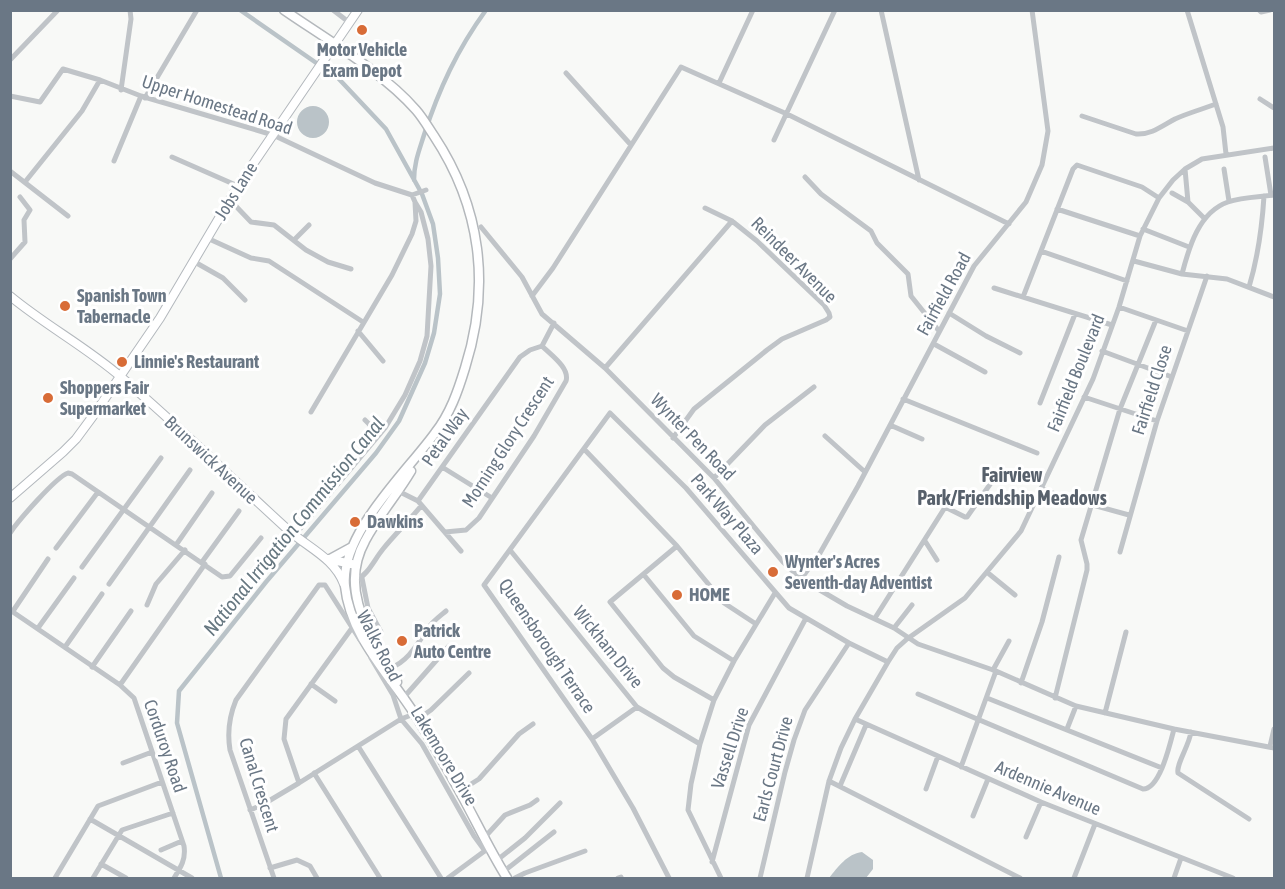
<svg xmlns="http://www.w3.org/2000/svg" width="1285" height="889" font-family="'Asap Condensed',sans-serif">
<rect width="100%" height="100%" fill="#f8f9f7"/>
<path fill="#bac3c8" d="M297 122a16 16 0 1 1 32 0a16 16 0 1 1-32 0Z
M862 852 873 860V869L866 878H829C838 867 847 854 862 852Z"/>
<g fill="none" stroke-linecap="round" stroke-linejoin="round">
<path stroke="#bac3c8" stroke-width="4.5" d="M414 180C414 163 419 151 424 135 439 89 457 50 486 10
M221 878 177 723 179 691 266 582 376 453 399 421 425 363 434 333 440 294 438 258 433 224 422 194 386 129 338 78 240 10"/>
<defs>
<path id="secondary" d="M10 296C45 325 86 347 121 377 178 425 231 478 286 528 306 547 334 557 344 584
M10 498 63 452 76 439 93 416 160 318 238 186 358 10
M328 559 356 565"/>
<path id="primary" d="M284 10C326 39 383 72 416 110 423 118 428 127 434 136 481 207 491 286 465 368 458 391 450 414 435 433 406 473 340 534 345 586 350 638 393 678 419 721 433 744 447 768 460 792 476 821 490 851 507 878
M330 559 352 547
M397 682C373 638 337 592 365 541 378 516 397 495 411 471"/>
</defs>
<use href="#secondary" stroke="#b3b8bd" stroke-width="10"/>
<use href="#primary" stroke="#b4b8bc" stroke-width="11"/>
<path stroke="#c0c4c8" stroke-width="5" d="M333 10 350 23
M881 10 919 180
M1187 10 1223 127 1226 154
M1259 10 1261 12 1270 10
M10 60 58 10
M566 73 631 145
M719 83 753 10
M121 90 131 19 130 10
M10 96 40 102 63 69 100 80 141 96 273 135 375 183 412 195 426 190
M145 98 197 10
M1260 99 1274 108
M1082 116 1136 134C1151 135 1162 126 1175 119 1188 113 1203 109 1216 104
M774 140 835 10
M172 157 238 186
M1265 157 1271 195
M114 161 141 96
M1185 169 1188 202
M1224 169 1229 201
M10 171 68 216
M805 177 821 194 871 231 877 243 908 274 911 296 939 331
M25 182 82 111 100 80
M1172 193 1188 202 1204 218
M230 200 251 222 274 225 306 250 328 262 351 269
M705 208 732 221
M1057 209 1140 236
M481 227 522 277 542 314 605 368 714 478 783 562 801 579 847 606 894 628 918 644 996 671 1076 706 1174 729 1274 748
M1143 229 1189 247
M207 238 251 258 269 261 363 322
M295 239 309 225
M1041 251 1127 281
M10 259 25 242 24 220 30 210 20 197
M193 261 223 278 245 300
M1134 261 1182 274 1227 279 1274 297
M1182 274C1189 247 1199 212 1228 202 1242 197 1260 197 1274 195
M1249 287C1258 257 1262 228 1264 196
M994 288 1112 325
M532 296 553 268 681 67 787 114 1009 224
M1023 297 1073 169 1077 165 1142 187 1159 198
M1119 307 1188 331
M949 313 986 336 1020 353
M358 331 383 361
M934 344 985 372
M1102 351 1172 377
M605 368 732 221 757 241 824 305 829 313 830 317 826 320 782 339 767 350 694 409 673 438
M1084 397 1157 421
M903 399 1037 453
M1040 403 1075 314
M311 412 392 275 412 234 416 221 415 202 412 195
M365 420 371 426 374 440
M890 425 922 439
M825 436 865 472
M584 449 677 546 724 603 756 624
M442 467 492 498
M714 478 765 425 814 387
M1041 488 1060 496 1129 515
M398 491 418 501 461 551
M418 501 520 357 530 350 542 346
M445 532 466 530 479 518 534 436 566 381C570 368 551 355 542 346L554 323
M10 533C18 521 56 477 68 473L72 474 222 577 230 576 261 538
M294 536 385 428 405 395 420 361 427 336 431 266 428 239 421 212 415 202
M925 541 937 560
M176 545 212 493
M677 546 610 602 663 668 674 677 714 700
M56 548 98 492
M510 550 637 707 700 744
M1120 552 1157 421 1207 276
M202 562 239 511
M82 567 161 458
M988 573 1015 595
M644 575 694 636 734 661
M362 578 368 608 381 632 375 643
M801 579 820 553 858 486 974 266 1026 202 1042 165 1048 131 1032 10
M355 581C368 575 374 560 383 549 395 534 409 521 421 506
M109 584 190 470
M147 605 156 584 185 550
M10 610 120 685 134 698 184 846C186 859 181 867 174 878
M13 611 48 559
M875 618 944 509 947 508 965 517H967L998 473
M38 628 74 578
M894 628 912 605
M65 647 102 594
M371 658 393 695 401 719 422 744 474 836 485 851
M92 667 131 611
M390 668C408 662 418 643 429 627 433 621 440 616 446 611
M993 670 1009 641
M1021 683 1042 622 1059 557
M311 684 335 701
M120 685 205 564
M918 694 1143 789C1160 789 1170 744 1174 729
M405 696 449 646
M987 698 1162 768
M1055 698 1087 570V564L1081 540 1120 409 1156 320
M1105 713 1126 632
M418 719 431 710 469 673
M855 719 1041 802 1233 878
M1067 729 1076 706
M1191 732C1189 746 1176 764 1178 773L1249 819
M592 739 637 707
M358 746 441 878
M1270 746 1274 729
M123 763 152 752
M961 767 996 671
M314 773 380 878
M829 781 1020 878
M299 783 284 739 286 719 352 628
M840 786 866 725
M926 789 938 756
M460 791 479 779 519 734 533 724
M250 810 262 805 299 783 401 719 414 714
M973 816 988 779
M90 819 192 878
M1026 837 1041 802
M484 838 505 815 530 805 537 800
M161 850 182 841
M496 861 525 838 560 803
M712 862 749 725 806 618
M101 864 126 878
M270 868 297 860 310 866 317 878
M503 872 554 832
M55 878 98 806 162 782
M93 878 122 830 173 813
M274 878 230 750C227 732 229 717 236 700L319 585H325L360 640
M448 878 486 850
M515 878 525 873 585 851
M618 878 621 877
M669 878 633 808 592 739 484 585 610 413 686 488 789 608 849 643 888 662
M721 878 688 810 691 784 700 744 714 700 734 661 775 593
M760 878 785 772 794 740 805 710 849 643
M807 878 829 781 841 748 855 719 888 662 897 648 907 639 965 598 1021 531 1093 379 1119 307 1140 236 1159 198 1173 180 1185 169 1202 159 1274 148
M1074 878 1095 824
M1174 878 1181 858"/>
<use href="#secondary" stroke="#fff" stroke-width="8"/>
<use href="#primary" stroke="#fff" stroke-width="8"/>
</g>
<g fill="#d86c37" stroke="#fff" stroke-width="2">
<circle cx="362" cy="30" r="6"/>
<circle cx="65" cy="306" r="6"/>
<circle cx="122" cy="362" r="6"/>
<circle cx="48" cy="398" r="6"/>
<circle cx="355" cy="522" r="6"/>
<circle cx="773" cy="572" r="6"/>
<circle cx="677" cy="595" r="6"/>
<circle cx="402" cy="641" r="6"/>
</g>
<g text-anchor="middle" stroke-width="6" stroke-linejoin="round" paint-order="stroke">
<g font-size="18" font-weight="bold" fill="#6a7785" stroke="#fff" text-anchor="start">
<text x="362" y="56" text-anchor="middle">Motor Vehicle<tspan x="362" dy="21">Exam Depot</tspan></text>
<text x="77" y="302">Spanish Town<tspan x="77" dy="21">Tabernacle</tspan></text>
<text x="134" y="368">Linnie's Restaurant</text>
<text x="60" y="394">Shoppers Fair<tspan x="60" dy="21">Supermarket</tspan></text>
<text x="367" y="528">Dawkins</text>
<text x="785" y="568">Wynter's Acres<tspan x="785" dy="21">Seventh-day Adventist</tspan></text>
<text x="689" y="601">HOME</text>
<text x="414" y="637">Patrick<tspan x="414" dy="21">Auto Centre</tspan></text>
</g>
<g font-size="18" fill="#6a7785" stroke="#fff">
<text transform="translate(217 105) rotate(18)" y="6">Upper Homestead Road</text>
<text transform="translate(236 191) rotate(-58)" y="6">Jobs Lane</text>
<text transform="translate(794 260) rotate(45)" y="6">Reindeer Avenue</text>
<text transform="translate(944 294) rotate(-61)" y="6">Fairfield Road</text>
<text transform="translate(1076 373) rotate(-68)" y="6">Fairfield Boulevard</text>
<text transform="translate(1152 390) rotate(-72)" y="6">Fairfield Close</text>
<text transform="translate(445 437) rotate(-55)" y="6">Petal Way</text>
<text transform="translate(693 437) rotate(46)" y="6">Wynter Pen Road</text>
<text transform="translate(508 442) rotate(-57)" y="6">Morning Glory Crescent</text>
<text transform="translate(211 460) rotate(43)" y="6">Brunswick Avenue</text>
<text transform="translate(727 514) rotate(49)" y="6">Park Way Plaza</text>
<text transform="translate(379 646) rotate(63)" y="6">Walks Road</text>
<text transform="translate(547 646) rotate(56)" y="6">Queensborough Terrace</text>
<text transform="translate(608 647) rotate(51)" y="6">Wickham Drive</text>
<text transform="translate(165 746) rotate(71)" y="6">Corduroy Road</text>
<text transform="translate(730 748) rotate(-72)" y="6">Vassell Drive</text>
<text transform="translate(444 756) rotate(59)" y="6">Lakemoore Drive</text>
<text transform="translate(773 769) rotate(-75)" y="6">Earls Court Drive</text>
<text transform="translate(259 785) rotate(73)" y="6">Canal Crescent</text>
<text transform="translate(1048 788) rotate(23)" y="6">Ardennie Avenue</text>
</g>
<g font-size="20" font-weight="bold" fill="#57606b" stroke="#fff">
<text x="1012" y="482">Fairview<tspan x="1012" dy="23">Park/Friendship Meadows</tspan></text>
</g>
<g font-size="20" font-style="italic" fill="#667780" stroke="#fff">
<text transform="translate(294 526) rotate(-51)" y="7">National Irrigation Commission Canal</text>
</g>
</g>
<rect width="1285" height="889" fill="none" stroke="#6a7785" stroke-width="24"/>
</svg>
